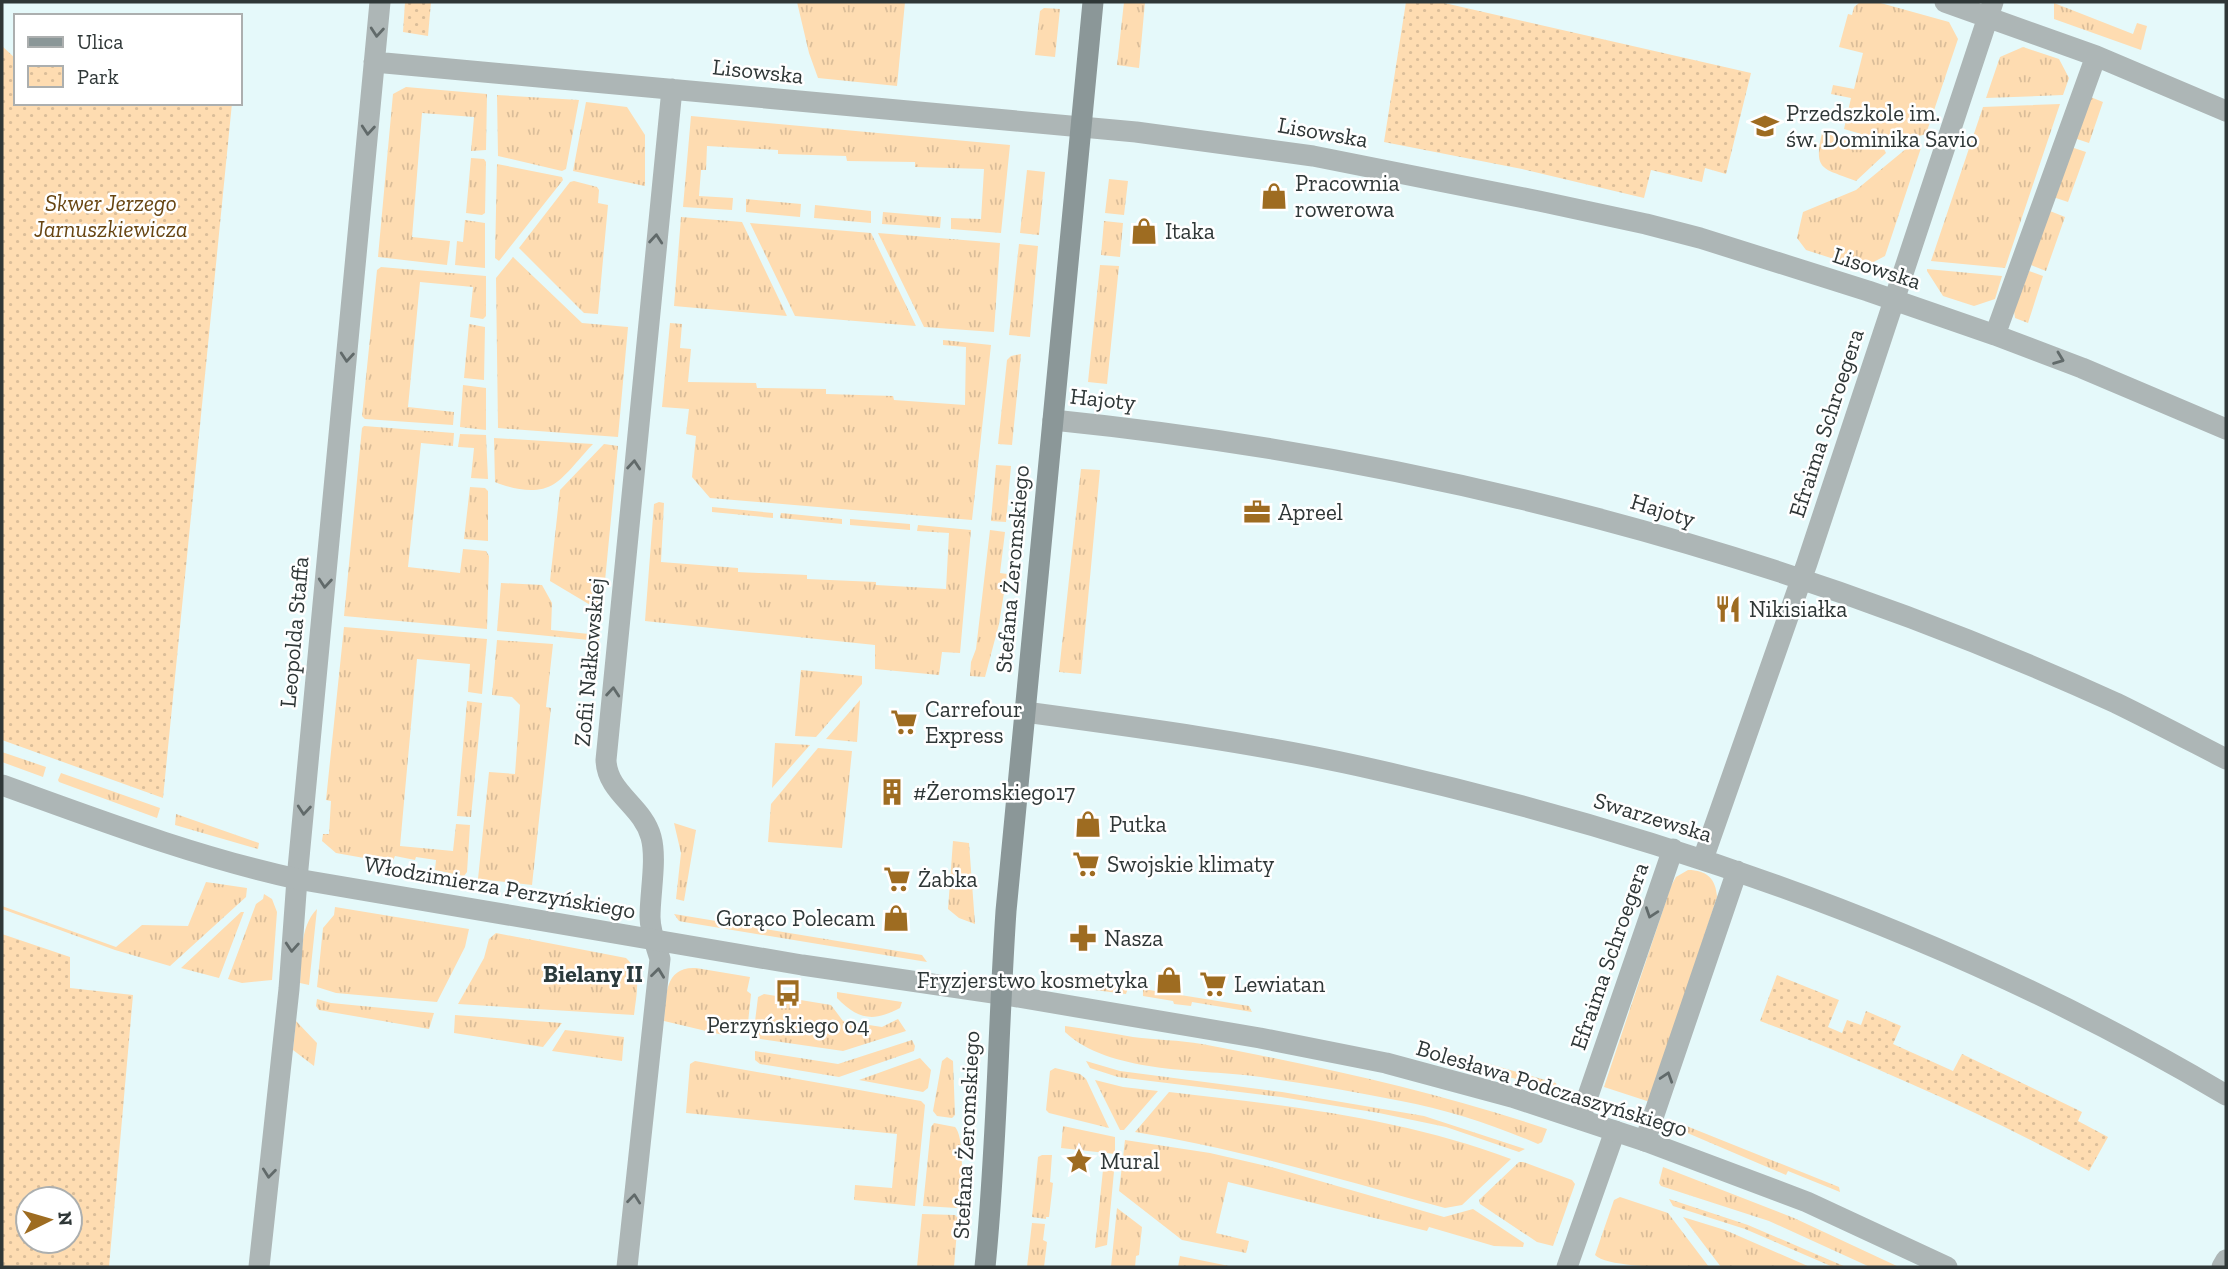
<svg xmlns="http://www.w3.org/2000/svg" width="2228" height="1269" font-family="'Zilla Slab',serif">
<defs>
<pattern id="grass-tufts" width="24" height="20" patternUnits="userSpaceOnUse" patternTransform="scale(1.75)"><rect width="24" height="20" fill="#fedcb1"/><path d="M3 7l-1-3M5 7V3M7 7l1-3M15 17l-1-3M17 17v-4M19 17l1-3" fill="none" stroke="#dabd99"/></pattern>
<pattern id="park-dots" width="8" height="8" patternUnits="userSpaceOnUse" patternTransform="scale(1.75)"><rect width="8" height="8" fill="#fedcb1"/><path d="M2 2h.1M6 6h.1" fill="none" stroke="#dabd99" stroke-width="1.8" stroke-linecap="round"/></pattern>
</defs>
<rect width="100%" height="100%" fill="#e5f9fa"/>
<path fill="url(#grass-tufts)" d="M797 2H905L897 86 818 78 809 53Z
M1124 2H1145L1139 68 1117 65Z
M1860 2H1877L1949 22 1958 39 1926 134 1903 141 1899 145 1844 129 1851 98 1831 94 1833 85 1854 89 1863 53 1839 47 1848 14 1852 15 1854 7Z
M2054 3 2133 34 2137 23 2147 26 2141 50 2054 19Z
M1044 8 1060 9 1055 57 1035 55 1040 11Z
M2023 47 2059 59 2069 78 2063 95 1986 98 2000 57Z
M406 87 487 94 486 150 471 151 474 117 422 113 412 237 450 241 447 265 378 257 393 94Z
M497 95 579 100 566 169 562 171 498 156Z
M2088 96 2103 102 2089 143 2074 138Z
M586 102 627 107 645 135V186L573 171Z
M2060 104 2005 268 1931 261 1983 107Z
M691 116 1010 145 1001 233 951 229V218L981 219 984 169 915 167V162L847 161 846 156 778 154V150L707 146 706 170H701L699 196 733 198 732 210 683 207Z
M1825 131 1884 149 1886 153 1856 181C1823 168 1813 171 1822 133Z
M1922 145 1885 256 1862 268 1806 250 1797 238 1803 212 1856 190 1907 148Z
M2071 147 2086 152 2068 202 2053 197Z
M471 158 484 159 486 162 485 213 482 215 466 213Z
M497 164 562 177 563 180 499 261 495 258Z
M1027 170 1045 172 1039 235 1020 233Z
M1109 179 1128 181 1124 215 1105 213Z
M574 181 597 187 599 190 598 203 608 205 598 314 584 313 519 248 570 182Z
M746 199 801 204 800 217 746 212Z
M815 205 871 211V223L814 218Z
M2050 211 2065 217 2046 271 2031 265Z
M883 212 941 217 940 228 882 224Z
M681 217 742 222 787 316 674 306Z
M465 220 485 223V268L455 265 457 241 463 242Z
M1104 221 1123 223 1120 257 1101 255Z
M750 223 871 233 916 326 795 316Z
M878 233 1000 243 994 332 924 327Z
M1019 244 1038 246 1030 337 1009 335Z
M513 257 582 323 628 327 618 437 498 428 496 278Z
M1100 265 1119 266 1107 384 1088 382Z
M381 267 486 276V316L483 319 470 317 473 287 420 282 408 407 454 412 453 425 365 419 362 416 377 270Z
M1927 269 2002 276 1995 299 1974 306 1943 296 1927 271Z
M2029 271 2043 276 2028 323 2015 318 2014 311Z
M670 323 682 324 680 348 691 349 688 382 756 383 757 388 826 389V394L893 396 894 400 965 405 966 347 943 345V340L991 345 972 520 710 498 692 477 696 436 686 434 689 409 662 407Z
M469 324 485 327 484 380 464 378Z
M1021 354 1012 445 998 444 1007 360 1011 356Z
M463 385 486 388V430L460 427Z
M364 426 454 433 453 446 421 443 408 567 460 573 463 549 486 551 489 556 487 629 344 616 362 428Z
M460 434 486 435 488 479 471 478 474 448 458 447Z
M494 438 593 444C582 455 566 477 554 484 537 495 512 489 495 482Z
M604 444 618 446 602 612 550 581 560 490Z
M996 465 1011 466 1006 522 991 521Z
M1081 469 1100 470 1081 674 1059 672Z
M470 487 485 488 488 491V541L464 539Z
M659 502 664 503 661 562 738 568V572L807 575V579L876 582V585L946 589 949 533 917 531 918 525 971 530 960 653 942 652 939 675 875 669V645L645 621 654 504Z
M712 507 773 513V518L712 512Z
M781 513 842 519V524L780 518Z
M850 519 910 524V530L850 525Z
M990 530 1005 532 1000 573 1007 574 999 624 985 677 970 676 971 662 976 649Z
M501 583 542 585 552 603 551 630 589 634 591 615 600 620 599 641 497 631Z
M344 627 487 639 482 694 468 692 470 664 417 659 400 846 453 851 456 824 470 825 467 872 464 876 435 870 436 860 416 857 415 860 395 856 392 863 336 853 322 841 323 834H329L331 801 326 800Z
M497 640 553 644 546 707 551 708 532 885 478 879 489 772 515 774 520 705 512 697 492 695Z
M801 670 862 676V684L816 737 795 736Z
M860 700 857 742 826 739Z
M467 701 482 703 471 817 457 816Z
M775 743 810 745 772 788Z
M818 748 852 751 842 848 768 842 771 804Z
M2 752 46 767 43 777 2 762Z
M61 773 160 808 157 818 59 782 58 780Z
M176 814 259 843 258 849 175 825Z
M674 823 696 830 684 901 676 899 681 853Z
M953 841 969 843 975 924 959 918 948 909Z
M1688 870C1707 870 1716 879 1717 897L1650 1102 1604 1087 1671 886 1676 877Z
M206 882 247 888 246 897 170 966 115 950 2 909V906L116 947 142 925 188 926Z
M264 894 272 899 277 912 272 980 242 983 228 979 256 904 263 899Z
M335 907 469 929 465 947 437 1002 336 993 317 987 323 928 334 915Z
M317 909 309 985 300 983C302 959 299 927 317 909Z
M241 912H244L219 978 181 968Z
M674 914 922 955 927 962 684 922 679 921Z
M496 933 626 958C643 973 636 995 634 1015L458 1004 484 958 489 939Z
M696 968 750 977 747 991 751 994 748 1023 723 1035 664 1021C666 997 664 966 696 968Z
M1076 981 1128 988 1126 994 1071 987Z
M1143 989 1249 1006 1252 1012 1192 1002 1191 1006 1174 1004 1173 1001 1143 996Z
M837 992 902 1002 900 1008C874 1022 858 1020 837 998Z
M764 994 831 1005 843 1021 882 1027 898 1019 906 1031 843 1051 753 1038 758 997Z
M317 999 331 1003 434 1013 429 1029 319 1010 316 1006Z
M455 1015 562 1023 543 1047 454 1033Z
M296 1021 317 1043 314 1066 293 1050Z
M1065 1026C1088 1029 1110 1033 1133 1037 1156 1040 1179 1040 1202 1044 1318 1066 1434 1091 1547 1129L1542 1142 1538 1144C1494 1125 1448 1110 1401 1101 1352 1091 1303 1083 1253 1076 1195 1069 1109 1073 1065 1032Z
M565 1030 624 1037 622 1061 552 1051Z
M912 1040 915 1046 914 1051 839 1077 760 1064 755 1060V1051L838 1064Z
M1446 1052 1556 1083 1558 1090 1440 1059 1441 1054Z
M947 1057 953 1061 955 1115 952 1118 937 1116 933 1111 942 1061Z
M920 1058 931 1070 928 1088 923 1092 859 1080Z
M695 1061 921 1101 925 1105 915 1206 854 1200 855 1185 892 1188 897 1134 686 1113 690 1064Z
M1086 1061 1120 1071 1282 1092 1424 1116 1525 1149 1519 1152 1446 1127 1379 1113 1281 1097 1118 1077 1090 1068Z
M1055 1068 1080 1074 1086 1079 1109 1128 1049 1113 1046 1110 1050 1071Z
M1095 1080 1123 1087 1158 1091 1124 1130H1120Z
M1169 1092C1284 1105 1402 1118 1511 1159L1462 1205 1445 1208C1342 1180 1240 1149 1135 1132Z
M934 1123 955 1127C965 1137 963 1194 957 1208L923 1206 931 1127Z
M1684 1125 1839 1187 1840 1192 1788 1171 1786 1175 1678 1129Z
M1063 1126 1115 1137V1154L1061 1148Z
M1125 1140 1210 1153 1275 1168 1444 1217 1473 1209 1524 1243 1523 1247 1494 1246 1429 1227 1427 1231 1228 1182 1216 1233 1249 1241 1246 1253 1182 1240 1119 1191Z
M1042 1155H1052L1050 1182 1053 1183 1049 1217H1046V1219L1032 1217 1038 1157Z
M1104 1160 1115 1161 1107 1245 1095 1248Z
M1519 1162H1523L1572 1180 1575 1184 1553 1246 1537 1242 1480 1204 1479 1200Z
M1663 1167 1794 1218 1899 1267H1870L1769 1221 1661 1186 1659 1183Z
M1620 1197 1668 1213 1709 1267C1685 1267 1609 1269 1595 1255L1614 1200Z
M1117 1208 1142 1227 1139 1255 1136 1256 1135 1267H1111Z
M922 1214 955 1215 958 1218 954 1267H917Z
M1683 1217 1725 1230 1810 1267H1721Z
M1032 1223 1045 1224 1043 1240 1047 1242 1044 1267H1027Z
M1180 1256 1234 1267H1178Z"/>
<path fill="url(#park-dots)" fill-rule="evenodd" d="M405 2H431L428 36 403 32Z
M1406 2H1440L1751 73 1726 174 1705 168 1702 182 1651 170 1644 198 1522 169 1384 142Z
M2 46 16 59V103H232L163 798 2 740Z
M2 934 70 957V988L133 995 109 1267H2ZM70 1199V1241H28V1199Z
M1777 975 1839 1000 1828 1027 1842 1033 1847 1020 1861 1025 1866 1011 1901 1026 1893 1044 1953 1071 1962 1054 2082 1112 2078 1121 2108 1137 2089 1171C2030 1138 1970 1110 1909 1083 1860 1061 1810 1039 1760 1021Z
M1669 1199 1748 1225 1846 1267H1833L1745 1229 1673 1206Z"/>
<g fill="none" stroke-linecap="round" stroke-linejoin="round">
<path stroke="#adb6b6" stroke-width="21" d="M1945 2 2096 56 2226 111
M374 62 1136 132 1313 156 1539 201 1646 224 1700 238 1868 291 1995 335 2082 368 2226 429
M1995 335 2096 56
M1053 420C1418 457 1782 550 2116 703 2153 721 2189 740 2226 759
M1025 712C1136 727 1249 742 1359 766 1662 833 1959 936 2226 1095
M1703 859 1807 563 1993 2
M1580 1119 1673 849
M1645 1141 1737 871
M259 1267 289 989 297 879 380 2
M627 1267 660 959C656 946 650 931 650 917 650 893 657 859 651 837 643 806 607 793 606 760L672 89
M1567 1267 1615 1131"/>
<path stroke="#adb6b6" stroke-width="21" d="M2 785C99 820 196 857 297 879L802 965 1000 994 1260 1038 1386 1063 1512 1097 1645 1141 1807 1202 1947 1267
M2222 1267 2226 1260"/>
<path stroke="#8b9798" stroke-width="21" d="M985 1267C997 1149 998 1029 1006 911L1093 2"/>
</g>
<defs><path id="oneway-chevron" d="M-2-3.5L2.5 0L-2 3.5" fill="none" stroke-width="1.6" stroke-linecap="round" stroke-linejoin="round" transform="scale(1.75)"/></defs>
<g stroke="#616a6a">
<use href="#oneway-chevron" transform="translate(377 32) rotate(95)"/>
<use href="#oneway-chevron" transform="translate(368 130) rotate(95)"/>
<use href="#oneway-chevron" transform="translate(656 239) rotate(-85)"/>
<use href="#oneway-chevron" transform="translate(347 357) rotate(95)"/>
<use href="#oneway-chevron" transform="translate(2059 359) rotate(21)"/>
<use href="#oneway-chevron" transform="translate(634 465) rotate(-85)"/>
<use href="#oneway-chevron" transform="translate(325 583) rotate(95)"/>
<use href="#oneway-chevron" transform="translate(613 692) rotate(-85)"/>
<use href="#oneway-chevron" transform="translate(304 810) rotate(95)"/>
<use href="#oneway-chevron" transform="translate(1651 913) rotate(109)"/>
<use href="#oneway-chevron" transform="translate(292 947) rotate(94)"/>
<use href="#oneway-chevron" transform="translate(658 973) rotate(-83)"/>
<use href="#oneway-chevron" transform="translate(1667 1077) rotate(-72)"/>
<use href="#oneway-chevron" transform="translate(269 1173) rotate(96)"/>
<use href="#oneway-chevron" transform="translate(634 1199) rotate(-84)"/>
</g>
<defs>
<symbol id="school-bare" viewBox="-9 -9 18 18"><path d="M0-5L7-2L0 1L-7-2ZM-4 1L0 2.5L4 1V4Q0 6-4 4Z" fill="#9e6c21" stroke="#fff" stroke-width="2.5" paint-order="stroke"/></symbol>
<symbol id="shop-bare" viewBox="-9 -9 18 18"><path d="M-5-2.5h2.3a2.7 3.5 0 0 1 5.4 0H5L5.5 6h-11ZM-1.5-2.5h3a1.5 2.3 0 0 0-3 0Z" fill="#9e6c21" stroke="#fff" stroke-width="2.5" paint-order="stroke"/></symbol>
<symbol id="office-bare" viewBox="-9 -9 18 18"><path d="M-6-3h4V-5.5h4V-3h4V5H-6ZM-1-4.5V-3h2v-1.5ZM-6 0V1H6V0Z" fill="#9e6c21" stroke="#fff" stroke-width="2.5" paint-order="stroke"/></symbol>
<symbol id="restaurant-bare" viewBox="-9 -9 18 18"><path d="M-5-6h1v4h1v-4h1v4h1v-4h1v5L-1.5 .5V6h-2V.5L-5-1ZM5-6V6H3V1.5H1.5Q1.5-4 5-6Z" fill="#9e6c21" stroke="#fff" stroke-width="2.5" paint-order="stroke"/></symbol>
<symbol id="supermarket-bare" viewBox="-9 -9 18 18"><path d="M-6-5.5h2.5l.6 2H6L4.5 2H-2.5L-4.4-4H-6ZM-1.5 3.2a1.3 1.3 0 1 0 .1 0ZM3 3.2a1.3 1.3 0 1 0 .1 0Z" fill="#9e6c21" stroke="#fff" stroke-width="2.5" paint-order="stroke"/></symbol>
<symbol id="building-bare" viewBox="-9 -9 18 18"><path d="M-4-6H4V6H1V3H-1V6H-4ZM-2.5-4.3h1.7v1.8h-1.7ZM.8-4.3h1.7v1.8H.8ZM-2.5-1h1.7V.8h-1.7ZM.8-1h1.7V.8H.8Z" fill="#9e6c21" stroke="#fff" stroke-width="2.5" paint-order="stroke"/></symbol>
<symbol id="pharmacy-bare" viewBox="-9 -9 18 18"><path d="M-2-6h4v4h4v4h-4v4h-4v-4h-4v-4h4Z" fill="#9e6c21" stroke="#fff" stroke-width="2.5" paint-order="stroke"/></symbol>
<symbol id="bus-bare" viewBox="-9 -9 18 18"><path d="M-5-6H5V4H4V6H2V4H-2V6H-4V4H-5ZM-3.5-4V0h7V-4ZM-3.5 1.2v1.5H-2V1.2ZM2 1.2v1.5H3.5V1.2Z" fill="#9e6c21" stroke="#fff" stroke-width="2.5" paint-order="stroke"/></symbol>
<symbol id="sight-bare" viewBox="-9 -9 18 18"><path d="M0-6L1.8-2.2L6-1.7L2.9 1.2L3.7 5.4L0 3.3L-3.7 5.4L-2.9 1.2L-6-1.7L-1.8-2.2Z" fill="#9e6c21" stroke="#fff" stroke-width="2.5" paint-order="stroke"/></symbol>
</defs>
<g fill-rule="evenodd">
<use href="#school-bare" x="1746" y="107" width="38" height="38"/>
<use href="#shop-bare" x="1255" y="177" width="38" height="38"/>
<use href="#shop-bare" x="1125" y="212" width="38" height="38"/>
<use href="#office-bare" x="1238" y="493" width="38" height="38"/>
<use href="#restaurant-bare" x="1709" y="590" width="38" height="38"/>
<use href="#supermarket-bare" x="885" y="703" width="38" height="38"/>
<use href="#building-bare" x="873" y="773" width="38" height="38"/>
<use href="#shop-bare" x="1069" y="805" width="38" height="38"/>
<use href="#supermarket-bare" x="1067" y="845" width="38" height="38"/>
<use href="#supermarket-bare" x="878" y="860" width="38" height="38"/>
<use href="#shop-bare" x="877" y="899" width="38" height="38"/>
<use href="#pharmacy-bare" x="1064" y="919" width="38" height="38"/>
<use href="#shop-bare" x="1150" y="961" width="38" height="38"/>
<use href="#supermarket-bare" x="1194" y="965" width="38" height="38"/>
<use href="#bus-bare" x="769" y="974" width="38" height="38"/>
<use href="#sight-bare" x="1060" y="1142" width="38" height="38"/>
</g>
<g text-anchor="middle" stroke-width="5" stroke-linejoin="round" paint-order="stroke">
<g font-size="23" fill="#2f3737" stroke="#fff">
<text transform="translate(758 71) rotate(6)" y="8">Lisowska</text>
<text transform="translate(1323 132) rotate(10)" y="8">Lisowska</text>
<text transform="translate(1877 268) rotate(18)" y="8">Lisowska</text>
<text transform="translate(1103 399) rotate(6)" y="8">Hajoty</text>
<text transform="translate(1826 423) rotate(-72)" y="8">Efraima Schroegera</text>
<text transform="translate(1663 510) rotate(17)" y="8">Hajoty</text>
<text transform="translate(1012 569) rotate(-85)" y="8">Stefana Żeromskiego</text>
<text transform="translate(294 632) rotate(-85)" y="8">Leopolda Staffa</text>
<text transform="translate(589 662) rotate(-85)" y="8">Zofii Nałkowskiej</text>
<text transform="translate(1653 817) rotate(17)" y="8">Swarzewska</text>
<text transform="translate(500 887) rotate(10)" y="8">Włodzimierza Perzyńskiego</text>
<text transform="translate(1609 956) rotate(-71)" y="8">Efraima Schroegera</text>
<text transform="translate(1552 1088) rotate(17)" y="8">Bolesława Podczaszyńskiego</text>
<text transform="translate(966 1135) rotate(-87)" y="8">Stefana Żeromskiego</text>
</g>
<g font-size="23" fill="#2f3737" stroke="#fff" text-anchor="start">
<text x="1786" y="121">Przedszkole im.<tspan x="1786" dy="26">św. Dominika Savio</tspan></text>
<text x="1295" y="191">Pracownia<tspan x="1295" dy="26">rowerowa</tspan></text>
<text x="1165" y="239">Itaka</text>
<text x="1278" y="520">Apreel</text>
<text x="1749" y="617">Nikisiałka</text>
<text x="925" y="717">Carrefour<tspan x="925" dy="26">Express</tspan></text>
<text x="913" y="800">#Żeromskiego17</text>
<text x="1109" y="832">Putka</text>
<text x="1107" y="872">Swojskie klimaty</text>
<text x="918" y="887">Żabka</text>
<text x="875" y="926" text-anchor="end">Gorąco Polecam</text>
<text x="1104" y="946">Nasza</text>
<text x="1148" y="988" text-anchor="end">Fryzjerstwo kosmetyka</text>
<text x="1234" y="992">Lewiatan</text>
<text x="788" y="1033" text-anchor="middle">Perzyńskiego 04</text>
<text x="1100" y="1169">Mural</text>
</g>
<g font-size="23" font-style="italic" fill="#674512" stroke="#fff">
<text x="111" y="211">Skwer Jerzego<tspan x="111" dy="26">Jarnuszkiewicza</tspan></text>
</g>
<g font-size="24" font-weight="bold" fill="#2a3a3c" stroke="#fff">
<text x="593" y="982">Bielany II</text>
</g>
</g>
<rect width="2228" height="1269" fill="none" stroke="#2f3737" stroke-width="7"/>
<rect x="14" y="14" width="228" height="91" fill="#ffffff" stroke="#acafaf" stroke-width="2"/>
<rect x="28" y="37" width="35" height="10" fill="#8b9798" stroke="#acafaf" stroke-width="2"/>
<text x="77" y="49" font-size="21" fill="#2f3737">Ulica</text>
<rect x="28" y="66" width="35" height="21" fill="url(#park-dots)" stroke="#acafaf" stroke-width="2"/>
<text x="77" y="84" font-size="21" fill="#2f3737">Park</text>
<g transform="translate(49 1220) rotate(85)"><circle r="33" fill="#ffffff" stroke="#acafaf" stroke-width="2"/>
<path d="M0-5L12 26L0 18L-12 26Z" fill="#9e6c21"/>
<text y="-10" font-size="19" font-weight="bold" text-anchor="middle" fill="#2f3737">N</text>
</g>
</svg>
